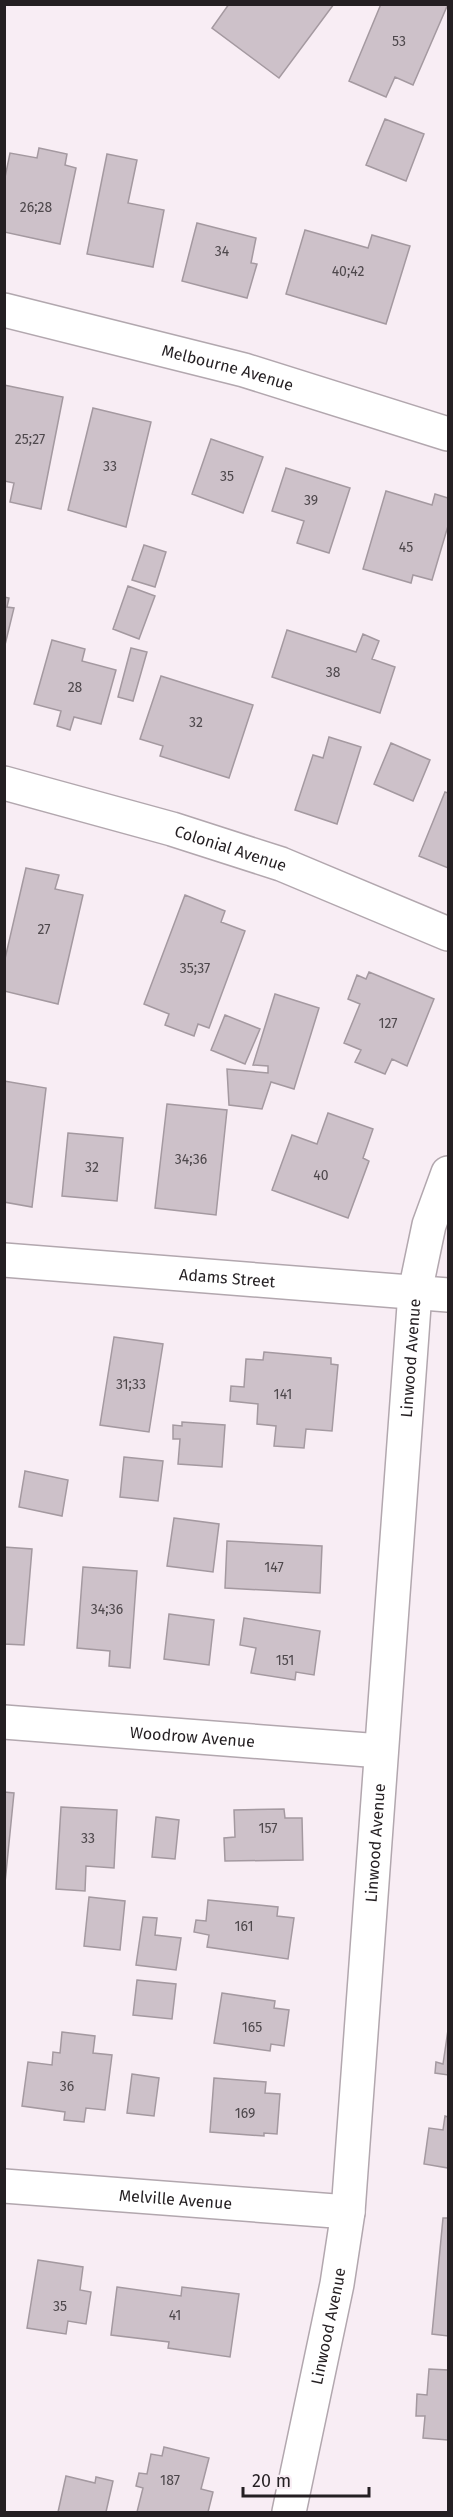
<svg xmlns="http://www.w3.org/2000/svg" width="453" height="2517" font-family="'Fira Sans',sans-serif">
<rect width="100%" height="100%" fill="#f8edf4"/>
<path fill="#cdc1c9" stroke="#a499a0" stroke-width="1.5" d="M229 4H334L279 78 212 28Z
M381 4H448L413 85 395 77 386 97 349 81Z
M385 119 424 134 406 181 366 165Z
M39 148 67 154 65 165 76 168 60 244 4 232V182L10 153 37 158Z
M107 154 137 160 128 203 164 210 153 267 87 254Z
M197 223 256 238 251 263 257 264 247 298 182 281Z
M305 230 368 248 372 235 410 246 386 324 286 294Z
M4 385 63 397 41 509 10 502 14 483 4 481Z
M93 408 151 422 126 527 68 510Z
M211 439 263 457 243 513 192 494Z
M286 468 350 488 329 553 297 543 304 521 272 511Z
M386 491 432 505 435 494 448 498V526L432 580 413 575 411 583 363 569Z
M144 545 166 552 155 587 132 580Z
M128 586 155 596 139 639 113 629Z
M4 597 9 598 7 607 14 608 4 649Z
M287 630 356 652 363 634 379 641 372 659 395 667 380 713 272 677Z
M52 640 85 649 82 661 116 670 101 724 74 717 70 730 57 726 61 711 34 704Z
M131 648 147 652 133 701 118 697Z
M161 676 253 705 229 778 160 756 163 746 140 739Z
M329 737 361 747 337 824 295 810 313 755 323 758Z
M391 743 430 760 413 801 374 784Z
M445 792 448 793V868L419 856Z
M26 868 59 875 55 889 83 895 58 1004 4 991V963Z
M185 895 225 911 221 922 245 931 209 1028 198 1024 194 1036 165 1025 169 1014 144 1004Z
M369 972 434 999 407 1066 392 1059 385 1074 355 1062 361 1050 344 1043 360 1004 348 999 357 975 366 979Z
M275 994 319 1008 294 1089 271 1082 262 1109 229 1105 227 1069 268 1073V1066L253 1065Z
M225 1015 260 1029 245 1064 211 1050Z
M4 1081 46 1088 32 1207 4 1202Z
M167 1104 227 1110 216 1215 155 1208Z
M328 1113 373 1129 363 1158 369 1161 348 1218 272 1190 292 1135 317 1144Z
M68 1133 123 1138 117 1201 62 1196Z
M114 1337 163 1344 149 1432 100 1425Z
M264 1352 331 1358V1364L338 1365 332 1431 306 1429 304 1448 274 1446 276 1426 257 1424 258 1404 230 1401 231 1386 244 1387 246 1359 263 1360Z
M182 1422 225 1425 222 1467 178 1464 180 1439H173V1425L182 1426Z
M124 1457 163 1461 158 1501 120 1497Z
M25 1471 68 1480 62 1516 19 1507Z
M174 1518 219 1524 213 1572 167 1566Z
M227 1541 322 1546 320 1593 225 1588Z
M4 1547 32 1549 24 1645 4 1644Z
M83 1567 137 1571 130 1668 109 1666 110 1651 77 1648Z
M169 1614 214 1620 209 1665 164 1659Z
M244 1618 320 1631 314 1675 296 1672 295 1680 251 1673 256 1648 240 1645Z
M4 1792 14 1793 4 1893Z
M61 1807 117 1810 114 1868 86 1866 85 1891 56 1889Z
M284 1809 285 1818H302L303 1860 225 1861 224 1838 235 1837 234 1810Z
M156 1817 179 1820 175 1859 152 1857Z
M89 1897 125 1901 120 1950 84 1946Z
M208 1900 278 1907 277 1916 294 1918 288 1959 207 1947 209 1935 194 1932 196 1920 206 1921Z
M143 1917 157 1918 155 1935 181 1938 176 1970 136 1965Z
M137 1980 176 1984 172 2019 133 2015Z
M222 1993 275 2001 274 2008 289 2010 284 2046 271 2044 270 2051 214 2043Z
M448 2030V2075L435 2073 436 2062 443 2064Z
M62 2032 95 2036 93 2053 112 2055 105 2110 86 2108 84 2122 64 2120 65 2112 22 2106 28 2062 52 2065 53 2052 60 2053Z
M132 2074 159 2078 154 2116 127 2113Z
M214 2078 266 2082 265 2093 280 2094 277 2134 264 2133V2136L210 2132Z
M445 2116 448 2117V2168L424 2164 429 2128 443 2130Z
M443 2218H448V2336L432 2334Z
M38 2260 83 2267 80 2290 91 2292 86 2324 68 2321 66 2334 27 2328Z
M117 2287 181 2296 182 2287 239 2294 230 2357 168 2348 169 2342 111 2335Z
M429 2369 448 2370V2440L423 2438 425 2416H416L417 2394 427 2395Z
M164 2447 209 2458 201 2489 213 2492 208 2512H137L143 2488 136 2486 139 2473 147 2474 151 2454 162 2456Z
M66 2476 95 2483 96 2477 113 2481 106 2512H58Z"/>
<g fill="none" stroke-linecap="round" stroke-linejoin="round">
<defs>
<g id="minor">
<path id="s1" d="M4 310 244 370 448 434"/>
<path id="s2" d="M4 783 172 829 281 864 448 934"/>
<path id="s3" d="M4 1722 381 1751"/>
<path id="s4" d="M4 2186 348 2212"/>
<path id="s5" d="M289 2512 337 2284 348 2212 415 1292 429 1225 448 1173"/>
</g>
<g id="tertiary">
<path id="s6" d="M4 1260 448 1295"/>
</g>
</defs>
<use href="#minor" stroke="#b2a7ae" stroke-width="36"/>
<use href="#tertiary" stroke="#b2a7ae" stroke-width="36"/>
<use href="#minor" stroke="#fff" stroke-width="33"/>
<use href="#tertiary" stroke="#fff" stroke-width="33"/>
</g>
<g text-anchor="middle" stroke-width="4.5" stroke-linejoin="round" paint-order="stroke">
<g font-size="14" fill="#4e484c">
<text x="399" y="46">53</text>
<text x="36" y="212">26;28</text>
<text x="222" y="256">34</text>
<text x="348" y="276">40;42</text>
<text x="30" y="444">25;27</text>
<text x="110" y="471">33</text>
<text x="227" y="481">35</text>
<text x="311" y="505">39</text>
<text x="406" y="552">45</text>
<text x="333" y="677">38</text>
<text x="75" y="692">28</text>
<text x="196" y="727">32</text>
<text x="44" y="934">27</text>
<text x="195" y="973">35;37</text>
<text x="388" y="1028">127</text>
<text x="191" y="1164">34;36</text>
<text x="92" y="1172">32</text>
<text x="321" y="1180">40</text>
<text x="131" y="1389">31;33</text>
<text x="283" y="1399">141</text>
<text x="274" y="1572">147</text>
<text x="107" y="1614">34;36</text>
<text x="285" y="1665">151</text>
<text x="268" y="1833">157</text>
<text x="88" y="1843">33</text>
<text x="244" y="1931">161</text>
<text x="252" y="2032">165</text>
<text x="67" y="2091">36</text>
<text x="245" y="2118">169</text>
<text x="60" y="2311">35</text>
<text x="175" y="2320">41</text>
<text x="170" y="2485">187</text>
</g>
<g font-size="16" fill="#241f22" stroke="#f8edf4">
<text dy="6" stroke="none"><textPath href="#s1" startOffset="231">Melbourne Avenue</textPath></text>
<text dy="6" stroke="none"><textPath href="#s2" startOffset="236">Colonial Avenue</textPath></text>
<text dy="6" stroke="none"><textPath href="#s6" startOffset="224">Adams Street</textPath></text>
<text dy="6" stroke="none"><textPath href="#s5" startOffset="1162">Linwood Avenue</textPath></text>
<text dy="6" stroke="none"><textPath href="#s3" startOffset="189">Woodrow Avenue</textPath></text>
<text dy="6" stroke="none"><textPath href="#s5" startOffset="676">Linwood Avenue</textPath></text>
<text dy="6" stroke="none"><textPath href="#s4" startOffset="172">Melville Avenue</textPath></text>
<text dy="6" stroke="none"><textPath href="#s5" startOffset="190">Linwood Avenue</textPath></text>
</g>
</g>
<rect width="453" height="2517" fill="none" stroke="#241f22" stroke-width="12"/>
<path d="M243 2487v9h126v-9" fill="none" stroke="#241f22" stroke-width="3"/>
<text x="252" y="2487" font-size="18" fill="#241f22" stroke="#f8edf4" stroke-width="4.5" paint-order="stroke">20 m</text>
</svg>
